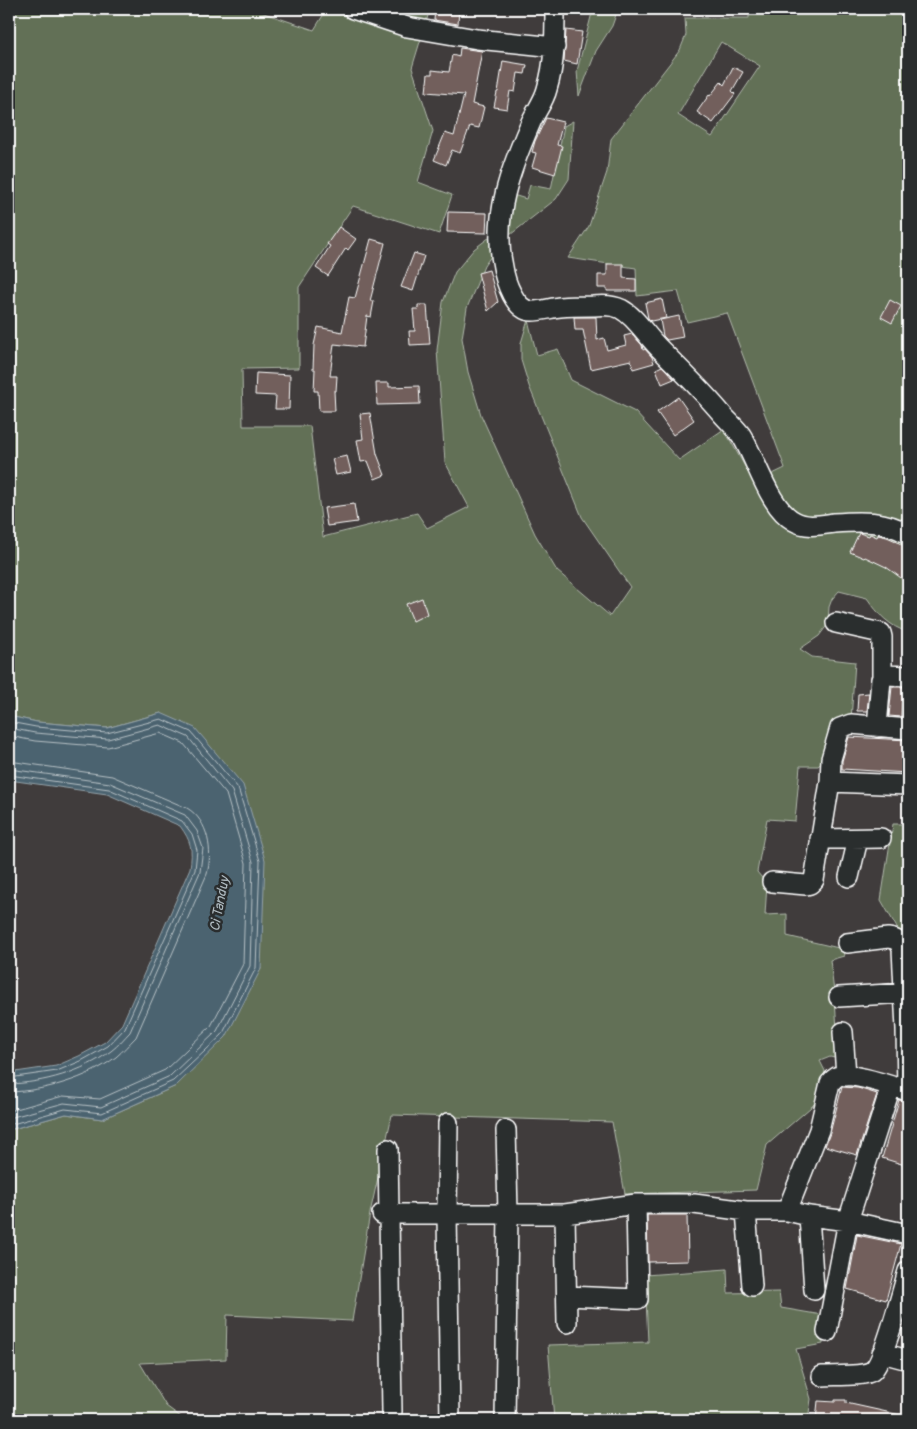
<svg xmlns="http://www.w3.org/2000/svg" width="917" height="1429" font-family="Pangolin,sans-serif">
<rect width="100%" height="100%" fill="#403c3c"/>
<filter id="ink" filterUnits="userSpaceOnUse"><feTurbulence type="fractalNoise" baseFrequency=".02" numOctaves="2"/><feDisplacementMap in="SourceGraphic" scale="10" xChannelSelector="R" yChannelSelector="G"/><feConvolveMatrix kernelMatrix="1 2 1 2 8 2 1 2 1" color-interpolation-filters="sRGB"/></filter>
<g filter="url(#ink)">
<path fill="#627057" stroke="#b0b8ab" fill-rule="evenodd" d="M9 9H252L314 30 327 9H430L412 68 433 131 418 182 452 195 439 234 353 206 299 287V368L242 369 243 426H310L323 537 417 513 427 528 469 507 445 462 437 350 443 302 455 272 474 249 506 225 510 194 526 199 530 185 551 189 564 126 573 121 569 179 556 199 501 242 484 266 467 308 462 338 468 372 481 415 535 534 557 571 610 616 630 587 582 517 529 386 521 360V343L528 320 537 355 558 349 571 380 635 412 679 460 724 429 754 483 785 468 727 313 687 322 678 291 637 296 636 268 568 258 589 226 607 172 611 139 680 50 686 35 685 18H749V9H877L908 15V632C890 627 878 614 867 598L839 591 832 599 829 607 828 624 819 636 800 649 812 657 855 662 851 720 839 718 828 758 818 766H800L795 821 767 819 757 872 767 884 765 915 787 914V936L843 949 844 956 830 960 835 1000 839 1059 830 1057 820 1061 825 1071 818 1101 767 1145 756 1190 625 1194 612 1122 392 1115 370 1213 352 1321 227 1315 226 1359 140 1363 166 1406 185 1420H9V1130L66 1114 102 1119 176 1086 261 969 161 713 107 728 37 722 9 716ZM721 42 760 66 712 137 678 115Z
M593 9H618L612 26 596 51 579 96 577 71Z
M893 824H908V947L881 900Z
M727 1269 728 1293 779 1292 781 1308 822 1315 823 1344 796 1349 811 1399 808 1420H554L548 1345 648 1342 645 1275Z"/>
<path fill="#4c6470" stroke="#94a2a9" d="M161 713 195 728 243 785 265 860 261 969 226 1037 176 1086 102 1119 66 1114 9 1130V1073L56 1066 79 1056 105 1042 122 1024 190 868C193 849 191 841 180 826L107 794 9 780V716L37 722 107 728Z"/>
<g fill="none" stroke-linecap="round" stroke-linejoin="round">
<path stroke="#b7c1c6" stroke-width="1" d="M9 722 36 727 107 733 161 719 191 732 238 788 260 861 256 968 222 1035 173 1081 102 1113 65 1109 9 1125
M9 728 35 733 108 739 160 725 188 737 232 791 253 862 250 966 217 1031 170 1076 101 1107 64 1103 9 1118
M9 736 35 741 108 747 160 733 183 743 226 794 246 863 243 964 211 1026 165 1070 100 1099 63 1096 9 1111
M9 761 112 776 187 808C209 821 213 852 207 874L136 1037C129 1044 123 1051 116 1057 87 1079 45 1091 9 1092
M9 769 110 783 185 815 197 831 203 848 200 872 130 1032C124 1038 118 1046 111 1051 82 1072 44 1083 9 1084
M9 775 109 789 182 821 192 834 197 850 195 870 125 1028 108 1046 81 1061 57 1071 9 1078"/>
</g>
<path fill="#725f5b" stroke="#fff" d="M442 9H459L458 24 434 20 435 10H442Z
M566 30 582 32 577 64 564 61Z
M460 48 482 51 472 104 484 107 479 128 470 126 460 153 452 150 446 165 434 160 445 133 454 136 464 95 426 92 428 74H432V70L449 72 452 55 459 57Z
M503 61 527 65 525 74 518 73 515 92 510 91 507 109 494 107 497 92H498Z
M733 67 743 72 732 91 735 94 713 123 697 112 709 95 710 96 721 82 724 85Z
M546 118 563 122 557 145 562 146 555 174 532 167 536 153 532 152 535 141Z
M448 212 487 213 486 233 447 232Z
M339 227 356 239 348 250 346 248 328 276 316 268 330 246 327 244Z
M371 239 385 243 370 301H374L371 317 367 316 363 347 334 344 330 376H337L336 391H334L335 411H319L318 391H314L315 369H313L314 345 318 327 342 332 349 297 355 298Z
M414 253 424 256 413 291 401 287Z
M607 264H623V278L636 279V291H607V288H598V275H607Z
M489 270 498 302 488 311 478 273Z
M662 299 666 318 651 321 648 318 645 303Z
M890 300 901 306 892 323 881 317Z
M418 305H427L430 344 410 345 409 331H415L413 309H418Z
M679 316 683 337 667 340 663 336 660 320Z
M574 317H596L597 340 604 338 607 350 626 345 624 336 632 334 642 345 643 350 645 349 652 357 654 363 633 369 631 360 591 369 583 330H575Z
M662 366 667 371 674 379 662 384 656 369Z
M256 373 290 375 289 409H275L276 396 255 395Z
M376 383H389V387L419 386 420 404 377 405Z
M678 397 694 420 673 435 657 412Z
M370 413 377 454 385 475 375 479 368 461 361 462 357 440 363 439 360 414Z
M347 456 351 472 336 475 332 459Z
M354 504 357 522 327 526 324 508Z
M859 533 869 536 870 534 877 537 878 535 887 537 896 541 908 549V583L886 567 865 557 864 558 850 552Z
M422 598 427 614 413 621 406 604Z
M892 687H908V702H902L901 717 889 716Z
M869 693 867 711H857L858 694Z
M849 737 908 740V773L842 769V761Z
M842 1087 858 1088 877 1094 857 1155 825 1146 830 1133Z
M899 1100 908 1102V1166L882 1158Z
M647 1215H687L688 1261 648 1262Z
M857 1235 901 1244 886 1300 847 1289Z
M835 1400H846V1403L905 1416 904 1420H816L818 1401 835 1402Z"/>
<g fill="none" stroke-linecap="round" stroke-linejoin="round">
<defs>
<path id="minor" d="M353 9 407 27 477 39 555 47
M555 9C555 36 555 63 547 89 544 101 536 111 531 122 511 168 492 216 503 267 505 281 515 311 532 311 541 311 551 308 560 307 571 306 582 306 593 306 602 305 613 305 621 309 636 317 645 334 658 347 680 369 702 390 722 414 728 421 736 428 741 435 756 458 769 508 794 521 806 528 820 525 834 523 860 521 886 520 908 534
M836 623 881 633 882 637V678
M877 727 881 679 886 675 908 676
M830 782 831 759 840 728 851 724 908 729
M820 839 881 838
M849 877 858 839
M772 882 806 885 810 884 814 880 830 782 908 785
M847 943 888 938C897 939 899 941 902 949L906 1029 907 1090
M839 997 905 993
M843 1032 846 1076
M448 1123 447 1214 450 1420
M388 1149 392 1412
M746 1211 752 1286
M787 1211 819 1130 830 1083C833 1080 835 1077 839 1076 852 1072 894 1087 908 1091
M382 1214H565L636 1204H694L746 1211H787L809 1216 848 1221 908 1234
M565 1214 567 1323
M809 1216 814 1290
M567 1296 638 1299 636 1204
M827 1332 848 1221 891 1086
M882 1353 908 1360
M822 1376C834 1375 863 1377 872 1371 883 1364 903 1288 908 1271
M505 1420 508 1213 506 1130"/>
</defs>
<use href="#minor" stroke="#fff" stroke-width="22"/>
<use href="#minor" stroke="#2a2d2e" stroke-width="19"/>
</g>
</g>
<g text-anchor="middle" stroke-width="5" stroke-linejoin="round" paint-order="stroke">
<g font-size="14" font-style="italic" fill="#aeb9bf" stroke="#2a2d2e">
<text transform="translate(219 904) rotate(-79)" y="5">Ci Tanduy</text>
</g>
</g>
<rect width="917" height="1429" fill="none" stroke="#2a2d2e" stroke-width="30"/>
<rect x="15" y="15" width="887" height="1399" fill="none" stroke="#fff" stroke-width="2" filter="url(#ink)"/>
</svg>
